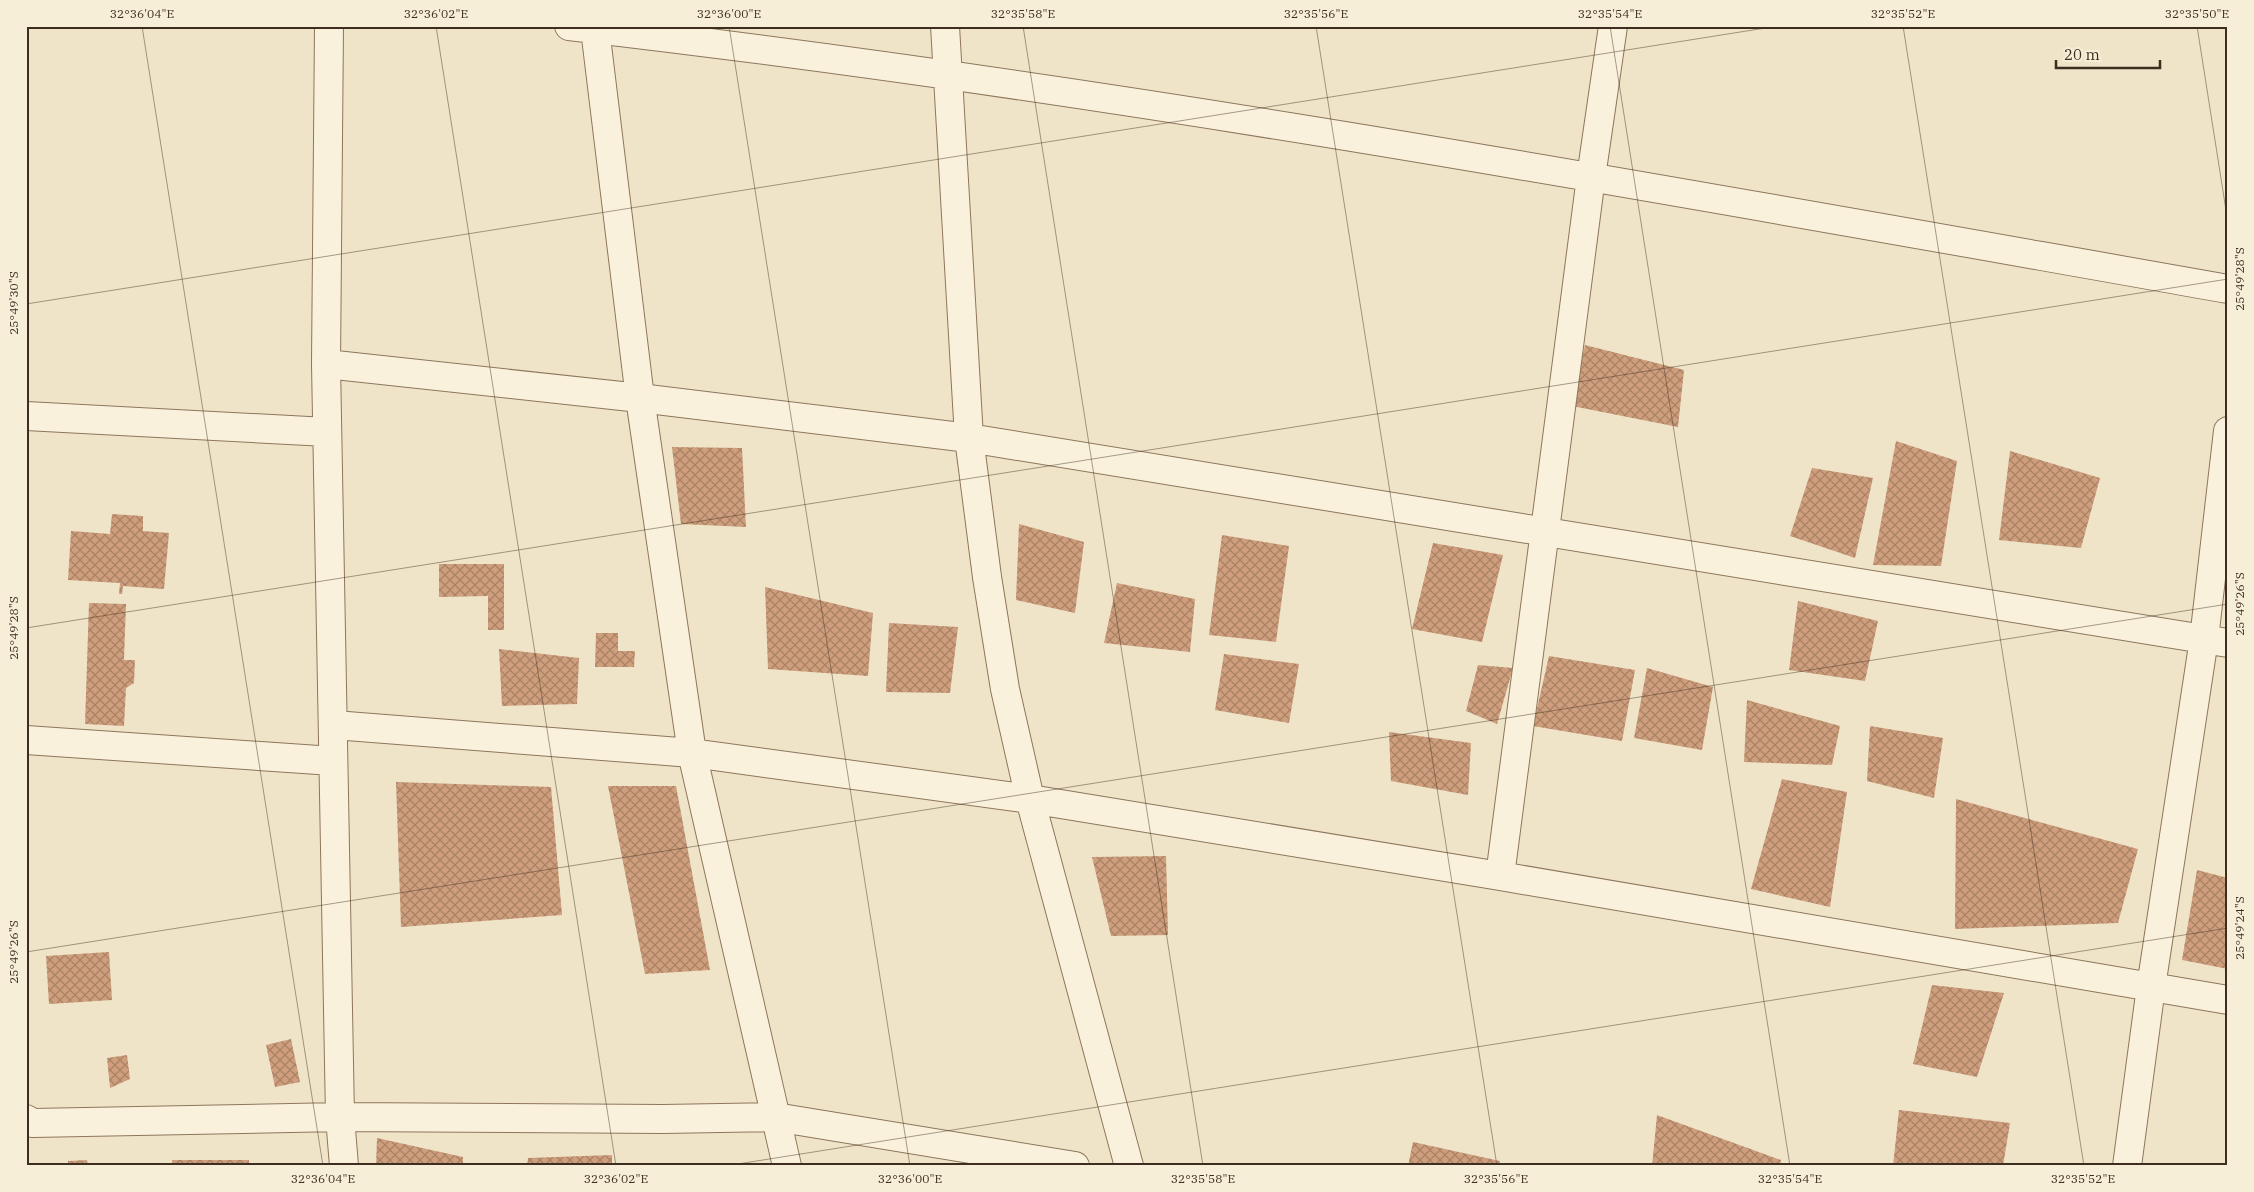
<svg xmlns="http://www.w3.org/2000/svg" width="2254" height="1192" font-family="'IBM Plex Serif',serif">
<defs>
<pattern id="building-cross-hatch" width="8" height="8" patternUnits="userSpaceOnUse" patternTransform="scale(1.25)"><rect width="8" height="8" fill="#cf9f7d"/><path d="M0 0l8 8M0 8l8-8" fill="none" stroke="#a98266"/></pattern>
</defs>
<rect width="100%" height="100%" fill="#f0e4c8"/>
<path fill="url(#building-cross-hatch)" d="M1585 345 1684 370 1678 427 1572 406Z
M1896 441 1957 461 1941 566 1873 565Z
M672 447 742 448 746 527 681 524Z
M2010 451 2100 478 2081 548 1999 540Z
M1812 468 1873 478 1855 558 1790 536Z
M112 514 143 516V531L169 533 164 589 123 586 122 594H119L120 583 68 580 71 531 110 534Z
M1019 524 1084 542 1075 613 1016 600Z
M1222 535 1289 546 1276 642 1209 635Z
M1433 543 1503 555 1482 642 1412 629Z
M439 564H504V630H488V596L439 597Z
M1117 583 1195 599 1190 652 1104 643Z
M765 587 873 613 868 676 768 669Z
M1798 601 1878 621 1865 681 1789 670Z
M89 603 126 604 124 660H135L134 683 126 688 124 726 85 724Z
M889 623 958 627 950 693 886 692Z
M596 633H618V651H635L634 667H595Z
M499 649 579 658 577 704 502 706Z
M1224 654 1299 664 1289 723 1215 710Z
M1549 656 1635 670 1622 741 1533 726Z
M1478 665 1513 668 1497 724 1466 711Z
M1647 668 1713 687 1702 750 1634 738Z
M1747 700 1840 726 1832 765 1744 762Z
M1870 726 1943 738 1934 798 1867 781Z
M1389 732 1471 743 1468 795 1391 781Z
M1782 779 1847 792 1830 907 1751 889Z
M396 782 551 787 562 915 401 927Z
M608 786H676L710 970 645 974Z
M1956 799 2138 849 2118 923 1955 929Z
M1166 856 1168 935 1111 936 1092 857Z
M2197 870 2228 878V969L2182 960Z
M109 952 112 1000 49 1004 46 956Z
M1932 985 2004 993 1977 1077 1913 1064Z
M291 1039 300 1082 275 1087 266 1045Z
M127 1055 130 1079 110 1088 107 1058Z
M1899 1110 2010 1123 2003 1166H1893Z
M1657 1115 1781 1160 1780 1166H1652Z
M377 1138 463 1157V1166H376Z
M1413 1142 1500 1161 1499 1166H1408Z
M612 1155V1166H527L528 1158Z
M87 1160 88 1166H68V1161Z
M172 1160H249V1166H173Z"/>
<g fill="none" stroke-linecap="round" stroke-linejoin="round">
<defs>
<path id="minor" d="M329 26 326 364 340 1117 344 1166
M569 26C1126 90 1677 192 2228 289
M945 26 969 438 987 577 1005 689 1030 799 1129 1166
M595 29 640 398 692 753 787 1166
M326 364 640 398 969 438 2228 643
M26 416 327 432
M334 725 692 753 1030 799 1500 876 2228 1000
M26 740 333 761
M1500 876 1591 177 1613 26
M26 1119 32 1123 340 1117 663 1119 775 1117 1075 1166
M2127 1166 2151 987 2204 639 2228 431"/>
</defs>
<use href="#minor" stroke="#8d765c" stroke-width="30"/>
<use href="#minor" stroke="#faf1dc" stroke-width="28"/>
</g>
<path fill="none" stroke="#3d2e20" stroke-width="1" stroke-opacity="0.45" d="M142 26 323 1166M436 26 616 1166M729 26 910 1166M1023 26 1203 1166M1316 26 1497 1166M1610 26 1790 1166M1903 26 2084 1166M2197 26 2228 223M26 304 1778 26M26 628 2228 279M26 952 2228 604M26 1147 29 1166M725 1166 2228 928"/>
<rect width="2254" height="1192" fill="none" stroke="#f7eed8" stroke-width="55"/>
<path d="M2056 60v8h104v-8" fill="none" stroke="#3d2e20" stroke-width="2.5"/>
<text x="2064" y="60" font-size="15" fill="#3d2e20" stroke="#f7eed8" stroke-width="4" paint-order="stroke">20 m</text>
<rect x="28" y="28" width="2198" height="1136" fill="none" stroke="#3d2e20" stroke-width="2"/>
<g font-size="12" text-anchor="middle" fill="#3d2e20">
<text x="142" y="18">32°36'04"E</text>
<text x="436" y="18">32°36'02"E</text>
<text x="729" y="18">32°36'00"E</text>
<text x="1023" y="18">32°35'58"E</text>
<text x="1316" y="18">32°35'56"E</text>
<text x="1610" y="18">32°35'54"E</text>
<text x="1903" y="18">32°35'52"E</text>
<text x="2197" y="18">32°35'50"E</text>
<text transform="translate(2240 279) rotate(-90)" y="4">25°49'28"S</text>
<text transform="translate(14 303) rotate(-90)" y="4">25°49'30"S</text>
<text transform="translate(2240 604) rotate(-90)" y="4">25°49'26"S</text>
<text transform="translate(14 628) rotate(-90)" y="4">25°49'28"S</text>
<text transform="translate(2240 928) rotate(-90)" y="4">25°49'24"S</text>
<text transform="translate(14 952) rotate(-90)" y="4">25°49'26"S</text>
<text x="323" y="1183">32°36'04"E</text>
<text x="616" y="1183">32°36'02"E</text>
<text x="910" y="1183">32°36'00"E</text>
<text x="1203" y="1183">32°35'58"E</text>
<text x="1496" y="1183">32°35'56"E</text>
<text x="1790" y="1183">32°35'54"E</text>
<text x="2083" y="1183">32°35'52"E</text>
</g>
</svg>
